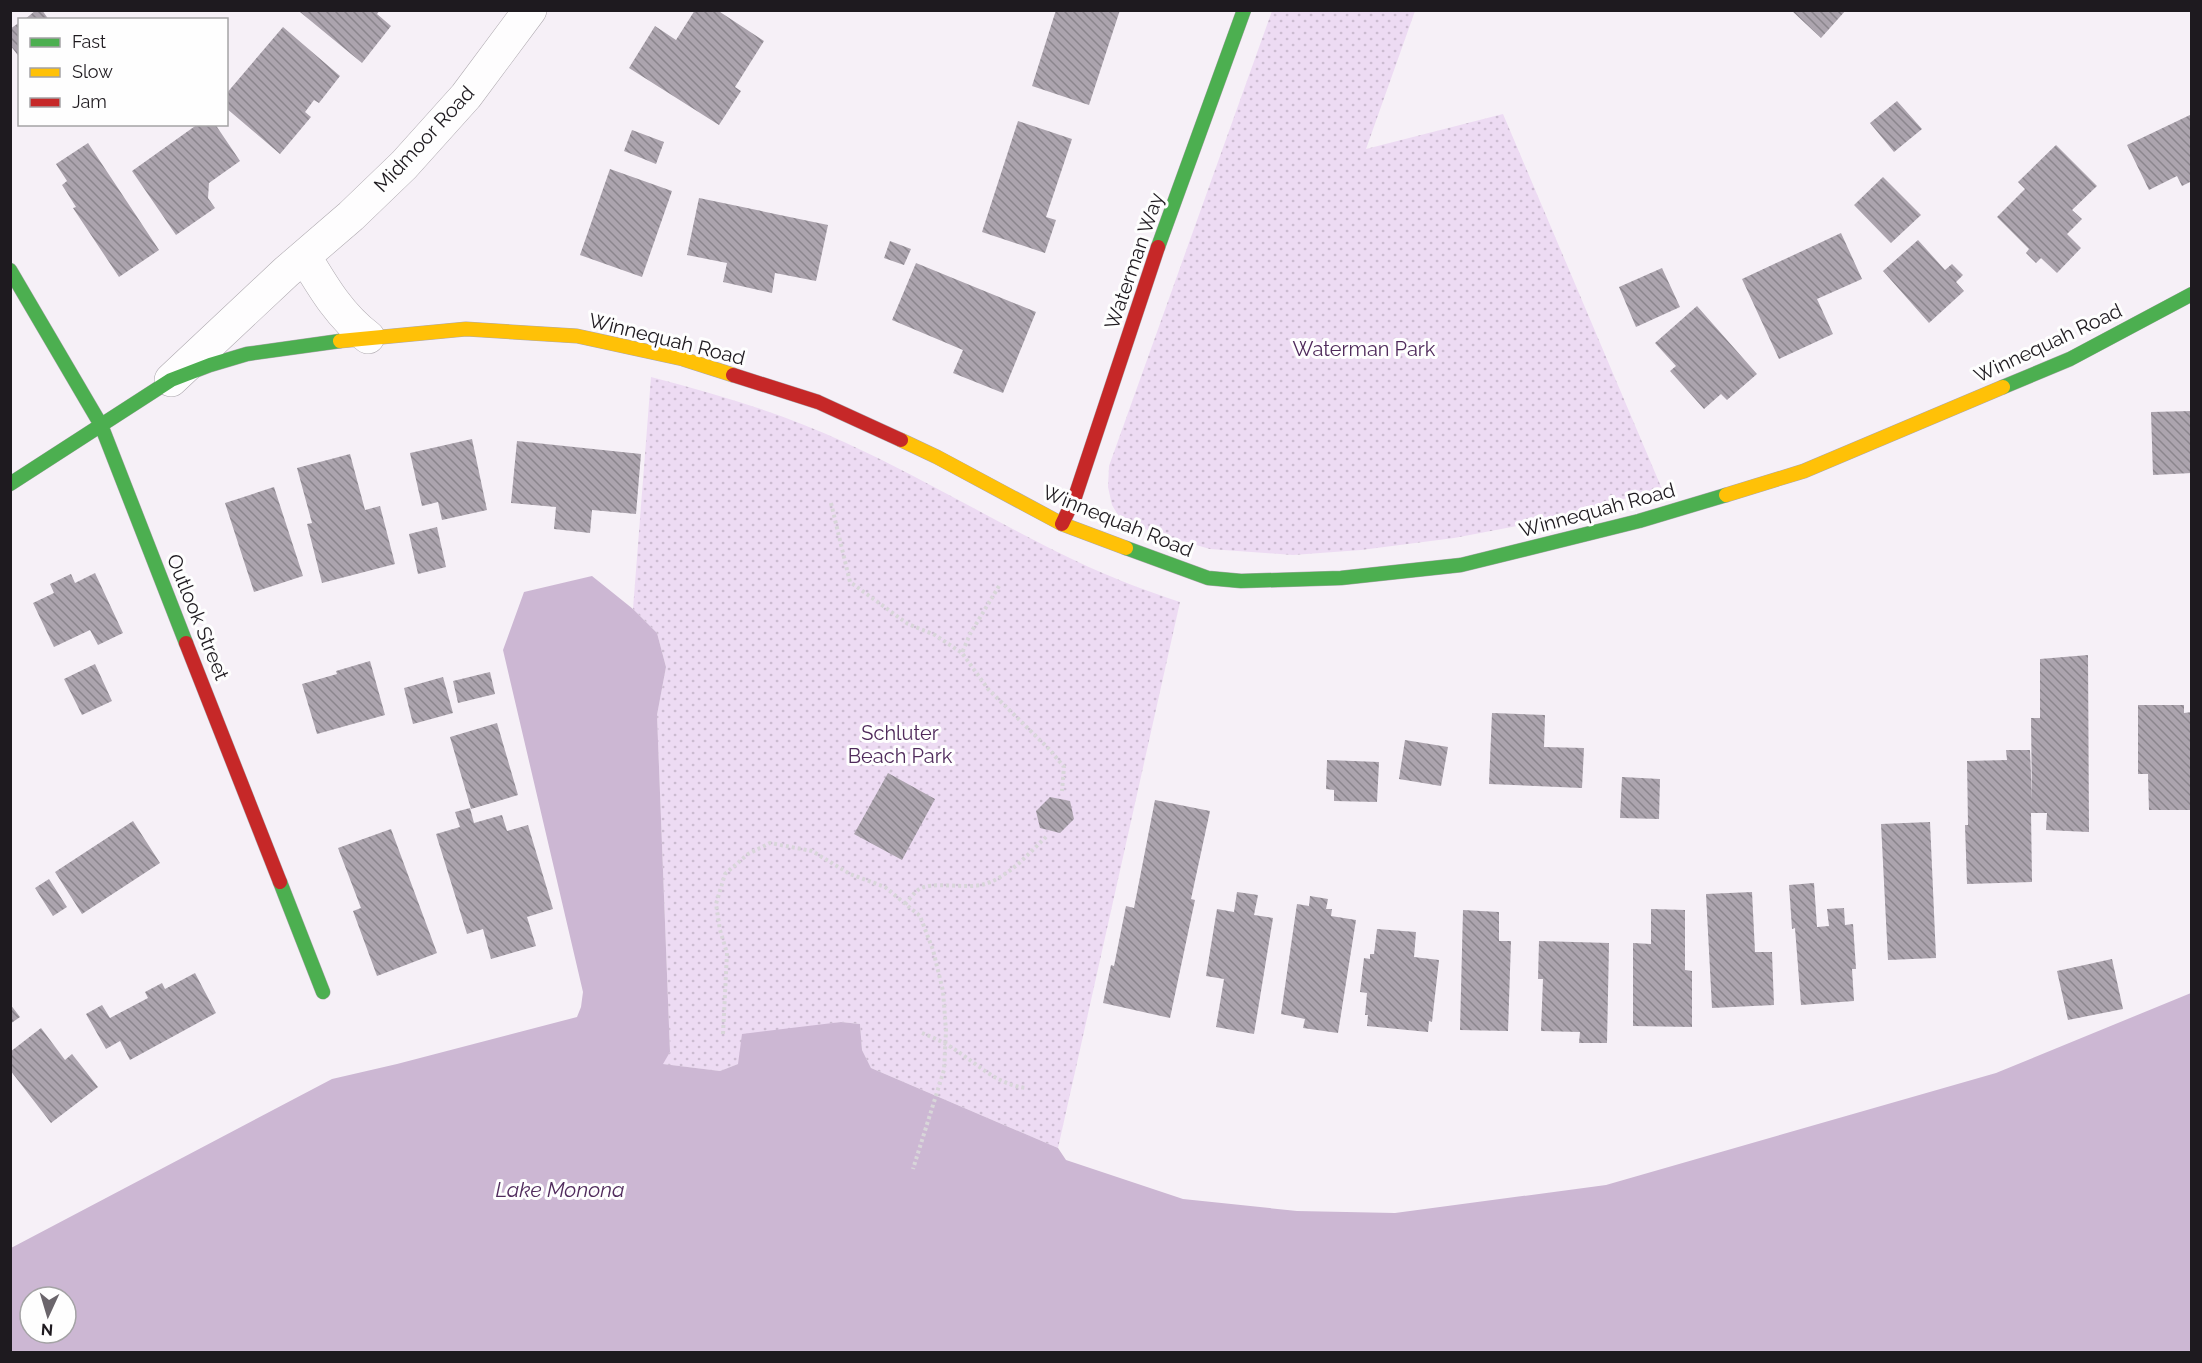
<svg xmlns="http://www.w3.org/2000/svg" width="2202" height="1363" font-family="Raleway,sans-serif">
<defs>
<pattern id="park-dots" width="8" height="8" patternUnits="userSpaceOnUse" patternTransform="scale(1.5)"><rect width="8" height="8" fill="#eddbf3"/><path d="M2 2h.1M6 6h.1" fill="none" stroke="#cbbbd0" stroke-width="1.8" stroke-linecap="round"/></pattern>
<pattern id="building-back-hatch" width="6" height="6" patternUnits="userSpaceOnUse" patternTransform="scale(1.5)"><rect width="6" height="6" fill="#aca4ae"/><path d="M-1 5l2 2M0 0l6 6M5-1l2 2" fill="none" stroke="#8b858d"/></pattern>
</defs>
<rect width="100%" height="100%" fill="#f6f0f7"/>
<path fill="url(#park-dots)" d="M1272 11H1415L1366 149 1503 114 1662 489 1532 523 1454 538 1361 550 1293 555 1210 549 1151 532 1118 515 1112 505 1108 487 1109 466Z
M651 377C716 394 782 413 844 442 923 478 997 523 1074 560 1109 577 1144 590 1180 602L1058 1148 871 1068 862 1050 860 1024 841 1022 797 1029 738 1064 720 1071 662 1064 670 1052 657 715 666 667 657 633 633 609Z"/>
<path fill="#ccb7d3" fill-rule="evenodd" d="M592 576 633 609 657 633 666 667 657 715 670 1052 663 1064 720 1071 738 1064 742 1034 841 1022 860 1024 862 1050 871 1068 1058 1148 1066 1160 1183 1199 1297 1211 1395 1213 1606 1185 1996 1073 2191 993V1352H11V1248L332 1079 397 1064 577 1017 581 1007 583 992 503 650 524 592ZM30 1297H66V1333H30Z"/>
<path fill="url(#building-back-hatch)" d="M36 10H42L49 20H24Z
M302 10H380L377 14 391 26 362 63 300 12Z
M695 10H717L764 41 735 87 741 91 719 125 629 68 655 26 676 40Z
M1056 10H1120L1089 105 1032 86Z
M1791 10H1846L1821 38Z
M20 22V58L10 45V29Z
M283 27 340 76 319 103 314 100 305 112 311 117 280 154 226 108V94Z
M1897 101 1922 129 1894 152 1870 123Z
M2192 114V181L2182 186 2177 176 2149 190 2127 145Z
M1018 121 1072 139 1046 217 1056 220 1045 253 982 232Z
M198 124H215L240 161 209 183 208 198 215 208 176 235 132 171Z
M632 130 664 142 656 164 624 151Z
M88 143 159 250 119 277 73 208 76 207 62 185 67 181 56 164Z
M2056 145 2097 186 2072 210 2082 219 2067 234 2081 248 2057 273 2041 258 2036 263 2026 253 2029 249 1997 217 2025 189 2018 182Z
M610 169 672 191 642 277 580 255Z
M1883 177 1921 215 1891 243 1854 205Z
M699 198 828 225 816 281 775 273 772 293 723 282 727 263 687 255Z
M1841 233 1862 279 1817 299 1833 334 1779 359 1742 279Z
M1918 240 1945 270 1952 264 1963 275 1956 282 1964 291 1929 323 1883 271Z
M890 241 911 249 904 265 884 258Z
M916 263 1036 312 1003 393 953 373 963 350 892 320Z
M1662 268 1680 307 1636 327 1619 287Z
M1697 306 1757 374 1727 400 1721 394 1704 409 1670 371 1676 366 1655 343Z
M2192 411V473L2153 475 2151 412Z
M472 439 487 510 442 520 438 502 422 506 410 453Z
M517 441 641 454 636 514 592 510 590 533 554 529 556 507 511 503Z
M350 454 365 510 380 506 395 564 322 583 307 524 312 523 297 468Z
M274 487 303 576 254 592 225 503Z
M437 527 446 567 418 574 409 534Z
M95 573 123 633 98 645 90 630 54 647 33 603 54 593 50 584 71 574 75 583Z
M2088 655 2089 832 2046 830 2047 813H2031L2032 882 1967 884 1965 825H1968L1967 761 2007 760 2006 750H2030L2032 801 2031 718H2040V659Z
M370 661 385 715 317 734 302 684 337 674 336 671Z
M95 664 112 701 82 715 64 679Z
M490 672 495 694 458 703 453 681Z
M443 677 453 713 413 724 404 688Z
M2138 705H2184V713L2192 712V810H2149L2148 774H2138Z
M1492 713 1545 715 1544 747 1584 748 1582 788 1489 784Z
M497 723 518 795 471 809 450 737Z
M1405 740 1448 747 1441 786 1399 779Z
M1327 760 1379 762 1377 802 1334 801V790L1326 789Z
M888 773 935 799 902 860 854 834Z
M1622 777 1660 779 1659 819 1620 818Z
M1050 797 1070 801 1074 819 1060 833 1040 828 1036 811Z
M1155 800 1210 811 1191 899 1195 900 1170 1018 1103 1003 1111 965 1114 966 1126 906 1134 908Z
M470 808 474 823 502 815 507 831 528 825 553 909 527 917 536 946 491 959 483 929 467 934 436 834 460 827 455 812Z
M133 821 160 863 82 914 55 872Z
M1930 822 1936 958 1888 960 1881 824Z
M391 829 437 953 377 976 353 911 361 908 338 848Z
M49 879 67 907 53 916 35 888Z
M1814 883 1817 927 1829 926 1827 909 1844 908 1845 925 1853 924 1856 969H1852L1854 1001 1801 1005 1795 928 1792 929 1789 885Z
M1237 892 1258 895 1254 915 1273 918 1254 1034 1216 1027 1224 979 1206 976 1217 909 1234 912Z
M1752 892 1755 952H1772L1774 1005 1712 1008 1706 894Z
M1310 896 1328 899 1326 909H1332L1331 916 1356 920 1338 1033 1303 1028 1305 1019 1281 1014 1297 904 1309 906Z
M1651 909 1685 910V970L1692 971V1027L1633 1026V943L1651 944Z
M1463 910 1499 912V941H1511L1508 1031 1460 1030Z
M1377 929 1416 932 1414 957 1439 960 1432 1022 1429 1021 1428 1032 1367 1026 1368 1015H1365L1367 993 1360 992 1364 958 1370 959V954H1374Z
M1539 941 1609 943 1607 1043H1579L1580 1032 1541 1031 1543 979H1538Z
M2112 959 2123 1009 2068 1020 2057 971Z
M195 973 216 1013 130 1060 120 1041 106 1049 86 1014 102 1005 110 1018 148 998 145 992 162 983 165 989Z
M10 1004 20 1017 10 1024Z
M41 1028 65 1060 72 1054 98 1087 51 1123 10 1070V1052Z"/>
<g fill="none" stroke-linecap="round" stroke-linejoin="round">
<defs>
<path id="street" d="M305 257C323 287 340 316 368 337
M171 380 286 272 351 216 404 165 466 96 530 10"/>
<path id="fast" d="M1158 247 1244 10
M10 270 101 425 186 643
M2003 387 2070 359 2192 294
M10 484 171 380 210 365 247 354 340 341
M1126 548 1208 578 1241 581 1341 578 1461 565 1639 521 1726 495
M280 882 323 992"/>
<path id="slow" d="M340 341 466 329 577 336 683 359 733 375
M901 440 937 457 1062 524 1126 548
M1726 495 1804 471 2003 387"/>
<path id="jam" d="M733 375 818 402 901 440
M1062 524 1075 497 1158 247
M186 643 280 882"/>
</defs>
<use href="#street" stroke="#ada8ae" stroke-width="34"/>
<use href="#fast" stroke="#ada8ae" stroke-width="15"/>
<use href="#slow" stroke="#ada8ae" stroke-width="15"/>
<use href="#jam" stroke="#ada8ae" stroke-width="15"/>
<path stroke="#d8d6d9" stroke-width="4" stroke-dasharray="3 3" stroke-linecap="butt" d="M831 503 850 582 908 624 935 635 962 653
M999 586 970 634 962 653 988 689 1050 750 1064 767 1062 791
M905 904C909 900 913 894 918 890 931 880 966 890 985 884 1010 876 1029 853 1047 836
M922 1033C929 1036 937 1039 944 1043 972 1058 994 1085 1027 1088
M723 1034 727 953 720 930 716 904 725 874 748 854 770 843 812 851 850 874 885 887 920 916 933 950 943 991 946 1031 944 1070 913 1169"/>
<use href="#street" stroke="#fefdfe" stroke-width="33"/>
<use href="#fast" stroke="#4caf50" stroke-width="14"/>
<use href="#slow" stroke="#ffc107" stroke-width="14"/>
<use href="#jam" stroke="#c62828" stroke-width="14"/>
</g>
<g text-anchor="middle" stroke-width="6" stroke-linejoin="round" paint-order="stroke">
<g font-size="20" fill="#1e1a1f" stroke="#fefefe">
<text transform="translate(424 139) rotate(-47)" y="7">Midmoor Road</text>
<text transform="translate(1134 261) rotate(-71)" y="7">Waterman Way</text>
<text transform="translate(667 339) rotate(14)" y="7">Winnequah Road</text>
<text transform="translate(2048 343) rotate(-25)" y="7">Winnequah Road</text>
<text transform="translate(1597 510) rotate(-15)" y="7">Winnequah Road</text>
<text transform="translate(1118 521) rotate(22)" y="7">Winnequah Road</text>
<text transform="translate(198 617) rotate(68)" y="7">Outlook Street</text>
</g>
<g font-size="20" fill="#4f2a5b" stroke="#fefefe">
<text x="1364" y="356">Waterman Park</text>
<text x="900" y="740">Schluter<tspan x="900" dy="23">Beach Park</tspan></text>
</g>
<g font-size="21" font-style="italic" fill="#512c5d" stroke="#fefefe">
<text x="560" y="1197">Lake Monona</text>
</g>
</g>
<rect width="2202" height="1363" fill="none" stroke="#1e1a1f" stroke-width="24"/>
<rect x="18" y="18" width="210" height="108" fill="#fefefe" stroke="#a4a3a5" stroke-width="1.5"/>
<rect x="30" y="38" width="30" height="9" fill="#4caf50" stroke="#a4a3a5" stroke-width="1.5"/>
<text x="72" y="48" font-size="18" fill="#1e1a1f">Fast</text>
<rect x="30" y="68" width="30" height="9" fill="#ffc107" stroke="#a4a3a5" stroke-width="1.5"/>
<text x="72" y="78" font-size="18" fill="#1e1a1f">Slow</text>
<rect x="30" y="98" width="30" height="9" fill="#c62828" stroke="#a4a3a5" stroke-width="1.5"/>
<text x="72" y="108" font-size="18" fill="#1e1a1f">Jam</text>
<g transform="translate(48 1315) rotate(184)"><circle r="28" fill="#fefefe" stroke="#a4a3a5" stroke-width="1.5"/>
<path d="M0-4.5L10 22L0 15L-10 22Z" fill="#6a656b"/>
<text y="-9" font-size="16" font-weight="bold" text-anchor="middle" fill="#1e1a1f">N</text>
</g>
</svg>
